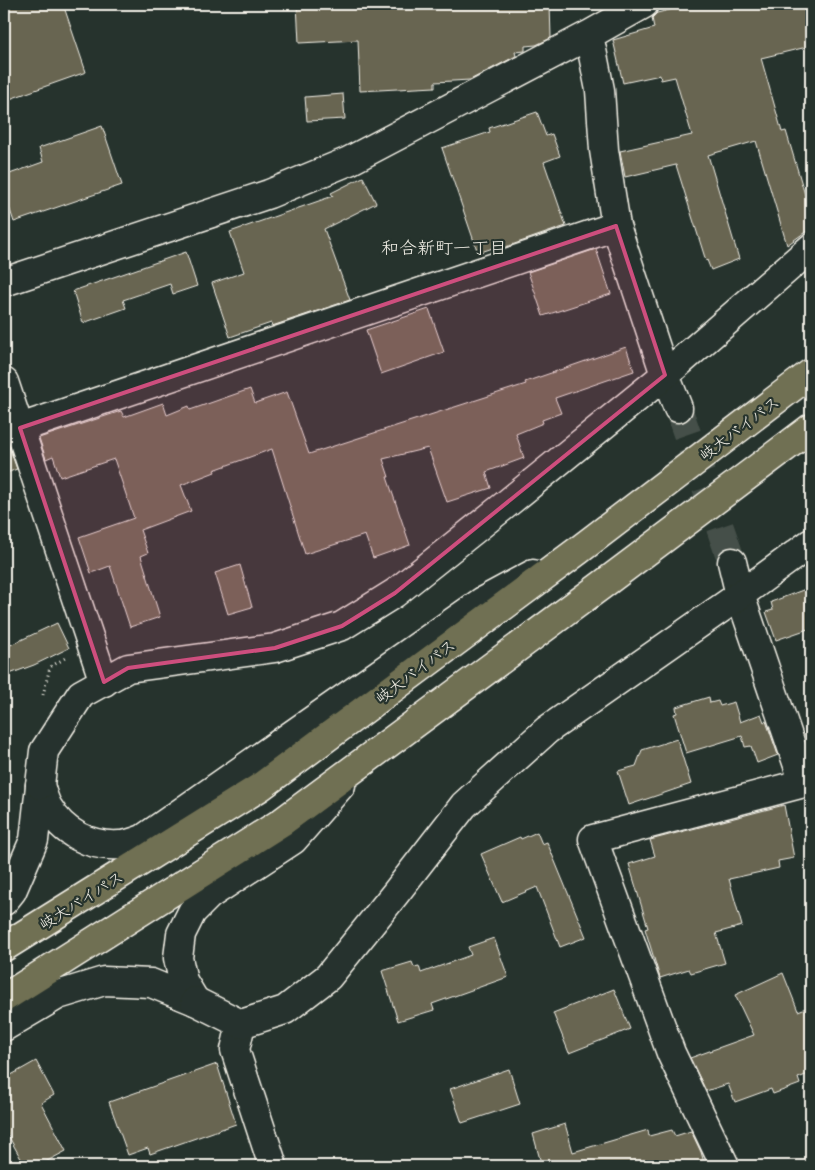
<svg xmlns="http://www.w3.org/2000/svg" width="815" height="1170" font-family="'Indie Flower','Klee One',sans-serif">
<rect width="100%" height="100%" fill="#26332d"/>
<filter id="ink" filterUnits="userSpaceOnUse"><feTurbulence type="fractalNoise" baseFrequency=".02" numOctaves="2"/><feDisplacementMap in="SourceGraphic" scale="10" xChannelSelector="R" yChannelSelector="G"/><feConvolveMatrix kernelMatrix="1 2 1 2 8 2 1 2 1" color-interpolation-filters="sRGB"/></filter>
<g filter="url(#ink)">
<path fill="#686551" stroke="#f4f1e8" d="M4 4H63L86 72 4 101Z
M297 4H550L551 38 536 45 525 46V51L515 52 516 56 470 80 435 82V87L360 91 358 40 299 43Z
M693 4H811V46L761 58 782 132 786 131 811 215V228L787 245 756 141 708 155 739 259 711 270 707 260 706 261 676 165 625 177 620 151 692 135 675 77 661 80 660 75 623 83 613 40 654 28 652 18 657 13Z
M343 94 345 119 307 121 305 97Z
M537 112 546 136 552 134 560 156 544 162 566 226 500 249 499 246 478 253 442 148 490 132 489 128Z
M102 126 122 185 14 222 4 192V176L43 162 39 148Z
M363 177 376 203 324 229 350 300 272 326 271 323 230 337 212 283 244 272 230 232 333 196 331 193Z
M596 249 611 294 543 316 528 272Z
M186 252 197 286 173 294 170 284 123 300 126 308 83 323 73 291Z
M429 309 444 352 381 374 366 330Z
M626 347 634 371 555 398 561 413 542 420 543 423 516 434 524 458 486 472 491 488 447 502 428 448 383 459 389 477H387L410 545 373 558 365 535 305 554 272 449 214 470 215 472 181 485 191 511 140 530 148 553 141 556 160 617 130 627 110 566 91 573 79 537 134 518 114 459 60 477 53 456 46 459 39 438 121 411 124 417 163 403 167 415 189 406 190 410 250 389 255 403 287 392 309 454 526 384 525 382 554 372Z
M9 447 17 469 4 474V449Z
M240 565 252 607 228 614 215 573Z
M811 587V628L776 640 766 612 773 610 771 602Z
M57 623 69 648 34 665 4 676V648Z
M709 697 710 703 718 701 720 706 734 702 740 722 761 714 764 722 766 721 778 755 757 763 751 746 745 747 742 736 686 753 674 714 677 713 676 707Z
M677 739 691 784 629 805 618 771 636 766 642 750Z
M784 805 794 858 778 861 779 868 729 879 742 926 716 933 725 963 691 973 689 969 660 978 645 929 648 928 629 864 655 856 650 840Z
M537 832 542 844 547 842 586 937 560 947 537 887 502 902 481 854 520 837 521 839Z
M494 938 508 977 432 1004 434 1010 398 1021 382 971 412 962 414 967 419 966 421 973 471 955 468 947Z
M783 973 798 1011 811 1006V1073L798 1078 800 1084 773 1094 771 1089 735 1102 728 1084 706 1091 690 1058 754 1035 735 995Z
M614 989 630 1029 569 1053 553 1013Z
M36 1061 54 1095 41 1103 66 1151 38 1166H25L4 1128V1079Z
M217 1064 236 1124 150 1154 148 1148 128 1155 109 1102Z
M509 1069 520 1104 462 1123 450 1089Z
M565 1124 573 1152 648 1130 649 1136 672 1130 675 1136 691 1131 701 1152 705 1166H548L547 1161 541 1163 533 1134Z"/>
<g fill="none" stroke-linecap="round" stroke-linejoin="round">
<path stroke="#455049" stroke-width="28" stroke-dasharray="28 14" stroke-linecap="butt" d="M678 408 732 562"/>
<defs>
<path id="street" d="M589 35 600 90 604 150 616 226 665 375 678 408
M4 282 269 194 349 161 589 35 644 4
M4 382 104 682
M20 428 616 226
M40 785C42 792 44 800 48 807 63 833 90 847 120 845 128 845 136 841 143 839L483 601 533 574
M4 901 12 891 34 840 40 786
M195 1001 183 981 178 958 181 934 192 912 209 895 293 840 341 785
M241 1024 235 1050 273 1166
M4 1027 58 995 104 981 151 983 195 1001
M725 1166 671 1053 593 839 804 783 740 595 732 562"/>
<path id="secondary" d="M40 785 44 751 81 694 128 668 275 648 342 626 395 593 504 506 665 375 811 248
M195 1001 241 1024 285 1010 328 977 395 894 464 805 547 730 740 595 811 543"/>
<path id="highway" d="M4 947 260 787 579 550 811 373
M4 998 282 822 602 585 811 428"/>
</defs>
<use href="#street" stroke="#f4f1e8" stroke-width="31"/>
<use href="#secondary" stroke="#f4f1e8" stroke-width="31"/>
<use href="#highway" stroke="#f4f1e8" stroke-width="31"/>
<path stroke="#f4f1e8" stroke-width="3" stroke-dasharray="1 4" stroke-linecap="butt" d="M43 695 50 667 67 657"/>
<use href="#street" stroke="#26332d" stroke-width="28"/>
<use href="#secondary" stroke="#26332d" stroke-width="28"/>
<use href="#highway" stroke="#706f52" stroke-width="28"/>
</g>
</g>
<path fill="#ce4e7e" fill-opacity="0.2" stroke="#ce4e7e" stroke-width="4" stroke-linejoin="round" d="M616 226 665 375 395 593 342 626 275 648 128 668 104 682 20 428Z"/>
<g text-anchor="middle" stroke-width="4.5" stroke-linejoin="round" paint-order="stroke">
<g font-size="16" fill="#f4f1e8" stroke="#26332d">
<text transform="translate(739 428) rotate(-37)" y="6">岐大バイパス</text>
<text transform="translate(415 671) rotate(-37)" y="6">岐大バイパス</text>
<text transform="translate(81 900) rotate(-32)" y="6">岐大バイパス</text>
</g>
<g font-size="18" fill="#f4f1e8" stroke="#26332d">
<text x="444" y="254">和合新町一丁目</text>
</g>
</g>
<rect width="815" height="1170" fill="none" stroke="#26332d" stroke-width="20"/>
<rect x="10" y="10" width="795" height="1150" fill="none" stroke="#f4f1e8" stroke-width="2" filter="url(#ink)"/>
</svg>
